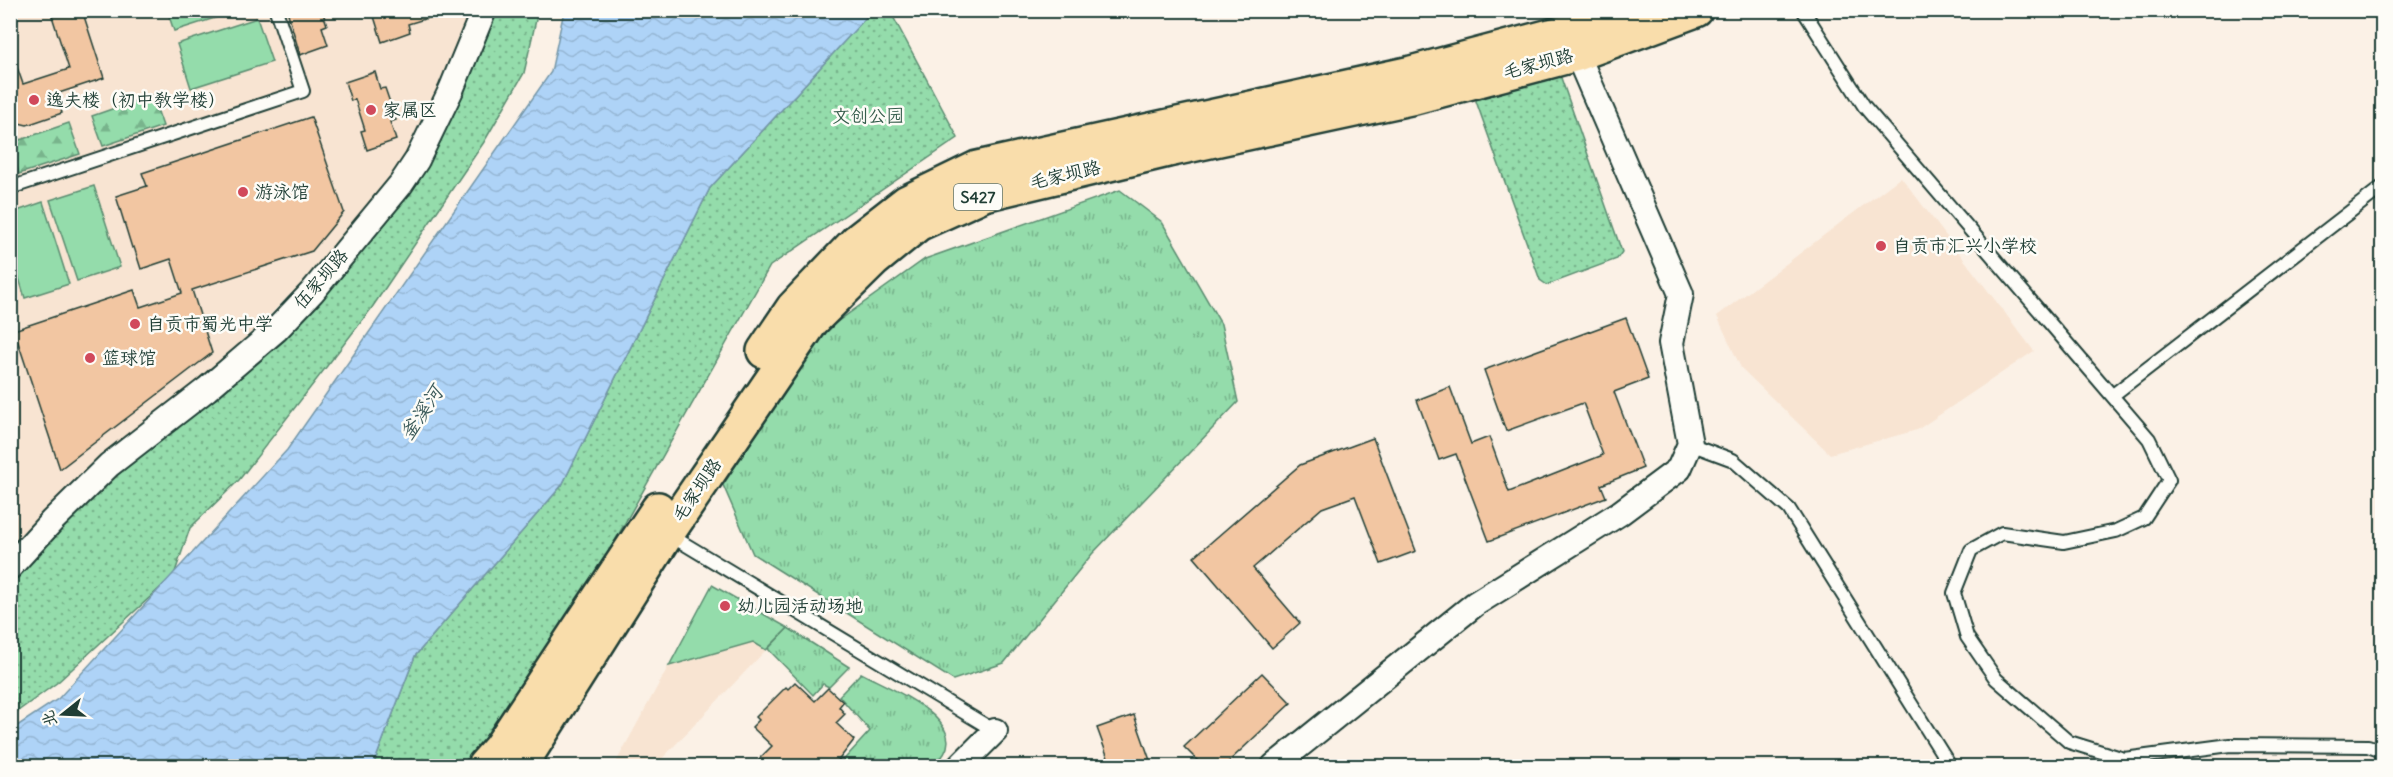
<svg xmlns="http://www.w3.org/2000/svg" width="2393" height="777" font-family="Delius,'LXGW WenKai TC',sans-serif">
<defs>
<pattern id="grass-tufts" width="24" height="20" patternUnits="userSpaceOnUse" patternTransform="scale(1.5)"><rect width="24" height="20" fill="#94dcab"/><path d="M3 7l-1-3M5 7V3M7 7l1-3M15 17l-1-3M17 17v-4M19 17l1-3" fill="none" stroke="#78b48c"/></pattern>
<pattern id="forest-firs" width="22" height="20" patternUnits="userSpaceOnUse" patternTransform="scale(1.5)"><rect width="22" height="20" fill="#94dcab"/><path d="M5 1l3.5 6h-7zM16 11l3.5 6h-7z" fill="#78b48c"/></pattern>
<pattern id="park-dots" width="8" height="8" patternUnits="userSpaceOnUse" patternTransform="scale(1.5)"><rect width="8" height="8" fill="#94dcab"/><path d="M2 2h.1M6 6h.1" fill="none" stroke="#78b48c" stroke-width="1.8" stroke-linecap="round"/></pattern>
<pattern id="water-waves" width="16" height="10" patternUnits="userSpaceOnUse" patternTransform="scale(1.5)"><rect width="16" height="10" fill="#aed3f7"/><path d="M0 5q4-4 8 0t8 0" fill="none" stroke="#95b6d4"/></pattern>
</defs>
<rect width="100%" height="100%" fill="#fbf1e6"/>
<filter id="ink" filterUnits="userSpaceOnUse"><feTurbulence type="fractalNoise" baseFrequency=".0167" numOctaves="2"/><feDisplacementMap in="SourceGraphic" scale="12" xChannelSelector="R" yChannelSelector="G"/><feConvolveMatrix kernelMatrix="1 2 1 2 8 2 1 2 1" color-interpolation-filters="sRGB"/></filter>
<g filter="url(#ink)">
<path fill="#f8e4d2" d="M11 11H471L414 148 311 273 210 375 11 551Z
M1901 177 2034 351 1917 430 1830 454 1741 368 1717 316Z
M753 642 766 650 655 766H614L668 667Z"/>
<path fill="url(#grass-tufts)" stroke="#5a8c70" stroke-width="1.5" d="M1120 190 1162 222 1221 324 1238 402 1092 554 1004 663 953 680 753 554 723 485 823 332 925 259Z
M788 628 849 667 829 687 823 684 813 695 768 649Z
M861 673C890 689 984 725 933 766H838L870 731 839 696Z"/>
<path fill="url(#forest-firs)" stroke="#5a8c70" stroke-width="1.5" d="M152 95 163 126 103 146 92 116Z
M69 123 80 154 19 174 11 143Z"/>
<path fill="url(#park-dots)" stroke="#5a8c70" stroke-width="1.5" d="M496 11H538L524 73 484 142 371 309 239 480 190 528 174 575 58 682 11 716V582L101 489 170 430 397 204 436 149Z
M872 11H890L958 138 770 266 586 592 486 742 466 766H373L415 656 562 485 710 188Z
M1560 75 1622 252 1617 259 1547 285 1540 280 1476 101 1482 92Z"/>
<path fill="#94dcab" stroke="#5a8c70" stroke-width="1.5" d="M167 10H237V11L174 31Z
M257 18 272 62 191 88 177 44Z
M94 186 120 267 77 281 50 200Z
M43 202 69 284 25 298 11 252V213Z
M712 585 788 628 766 650 753 642 669 666Z"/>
<path fill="url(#water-waves)" stroke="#7597a9" stroke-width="1.5" d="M564 11H872L710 188 562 485 415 656 373 766H11V730L58 699 287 450 551 72Z"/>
<path fill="#f2c6a2" stroke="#1f3d34" stroke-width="1.5" d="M50 10H82L104 78 56 94 62 113 27 125 10 121V56H13L23 84 69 69Z
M287 10H322L327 25 322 27 328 45 300 55Z
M372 10H440L441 14 408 24 410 32 382 42Z
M375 72 380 89 385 88 396 120 390 122 396 140 367 150 361 131 365 130 355 99 351 101 345 82Z
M311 117 344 212 312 251 192 290 212 353 60 469 14 330 134 290 140 307 182 293 171 259 141 269 134 247 132 248 116 196 147 186 142 173Z
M1626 318 1648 379 1614 392 1643 468 1601 485 1606 497 1489 541 1456 454 1439 460 1417 400 1450 387 1471 444 1489 437 1509 492 1603 455 1583 403 1506 431 1484 370Z
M1373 438 1416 551 1381 564 1355 496 1322 508 1253 568 1300 623 1272 648 1194 557 1300 465Z
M1262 673 1291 703 1224 766H1203L1184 747Z
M795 682 815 701 828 688 843 702 839 707 845 714 836 723 854 740 834 766H767L759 759 772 746 752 727 759 720 756 717 786 687 788 689Z
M1134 715 1152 766H1111L1097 728Z"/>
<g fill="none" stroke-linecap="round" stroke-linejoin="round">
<defs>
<path id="service" d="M1803 10 1864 106 2149 439 2169 480 2144 518 2116 531 2064 542 2002 533 1971 550 1954 593 1967 637 1996 679 2069 742 2124 759 2230 745 2368 746 2382 751
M10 188 303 91 276 10
M2113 395 2382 187
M1690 444 1733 460 1789 509 1950 766
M668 534 995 731"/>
<path id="minor" d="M10 567 52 521 109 465 207 389 276 330 312 292 401 184 417 160 451 90 484 10
M960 766 995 731
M1274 766 1475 604 1620 513 1679 469 1690 444 1671 343 1681 294 1577 54"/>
<path id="primary" d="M764 351 793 308 857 241 907 202 977 168 1411 73 1569 31 1627 10
M484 766 499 749 658 509
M520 766 667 534 812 321 874 260 918 224 984 194 1168 150 1415 97 1577 54 1696 10"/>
</defs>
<use href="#service" stroke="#1f3d34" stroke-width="16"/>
<use href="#minor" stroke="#1f3d34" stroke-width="28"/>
<use href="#primary" stroke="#1f3d34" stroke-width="38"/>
<use href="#service" stroke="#fdfcf7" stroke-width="12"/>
<use href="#minor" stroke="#fdfcf7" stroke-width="24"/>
<use href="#primary" stroke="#f9ddab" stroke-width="33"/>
</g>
</g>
<g fill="#d1495b" stroke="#fdfcf7" stroke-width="2">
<circle cx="34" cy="100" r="6"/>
<circle cx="371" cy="110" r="6"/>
<circle cx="243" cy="192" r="6"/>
<circle cx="1881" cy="246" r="6"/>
<circle cx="135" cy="324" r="6"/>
<circle cx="90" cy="358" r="6"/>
<circle cx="725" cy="606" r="6"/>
</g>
<g text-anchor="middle" stroke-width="5" stroke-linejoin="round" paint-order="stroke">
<rect fill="#fdfcf7" stroke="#62766e" stroke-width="1.5" x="954" y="184" width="48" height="26" rx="4.5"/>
<g font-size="16" font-weight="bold" fill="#1f3d34">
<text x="978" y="203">S427</text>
</g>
<g font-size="18" fill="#1f3d34" stroke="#fdfcf7">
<text transform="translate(1538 64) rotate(-15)" y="6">毛家坝路</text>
<text transform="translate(1065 175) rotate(-13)" y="6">毛家坝路</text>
<text transform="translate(321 279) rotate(-49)" y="6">伍家坝路</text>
<text transform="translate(697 490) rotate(-56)" y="6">毛家坝路</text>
</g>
<g font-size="18" fill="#1f3d34" stroke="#fdfcf7" text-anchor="start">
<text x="46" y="106">逸夫楼（初中教学楼）</text>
<text x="383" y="116">家属区</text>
<text x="255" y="198">游泳馆</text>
<text x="1893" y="252">自贡市汇兴小学校</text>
<text x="147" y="330">自贡市蜀光中学</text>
<text x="102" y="364">篮球馆</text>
<text x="737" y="612">幼儿园活动场地</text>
</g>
<g font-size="18" fill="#365d4c" stroke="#fdfcf7">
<text x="868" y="122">文创公园</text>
</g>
<g font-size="20" font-style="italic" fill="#3c5b5b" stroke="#fdfcf7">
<text transform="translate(421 413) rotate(-56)" y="7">釜溪河</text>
</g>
</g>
<rect width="2393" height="777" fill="none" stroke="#fdfcf7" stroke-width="36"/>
<rect x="18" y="18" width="2357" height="741" fill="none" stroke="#1f3d34" stroke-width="2" filter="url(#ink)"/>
<g transform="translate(63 714) rotate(252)" stroke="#fdfcf7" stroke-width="4.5" paint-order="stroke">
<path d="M0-4.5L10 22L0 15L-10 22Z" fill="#1f3d34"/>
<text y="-9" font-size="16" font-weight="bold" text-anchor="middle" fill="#1f3d34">北</text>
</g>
</svg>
